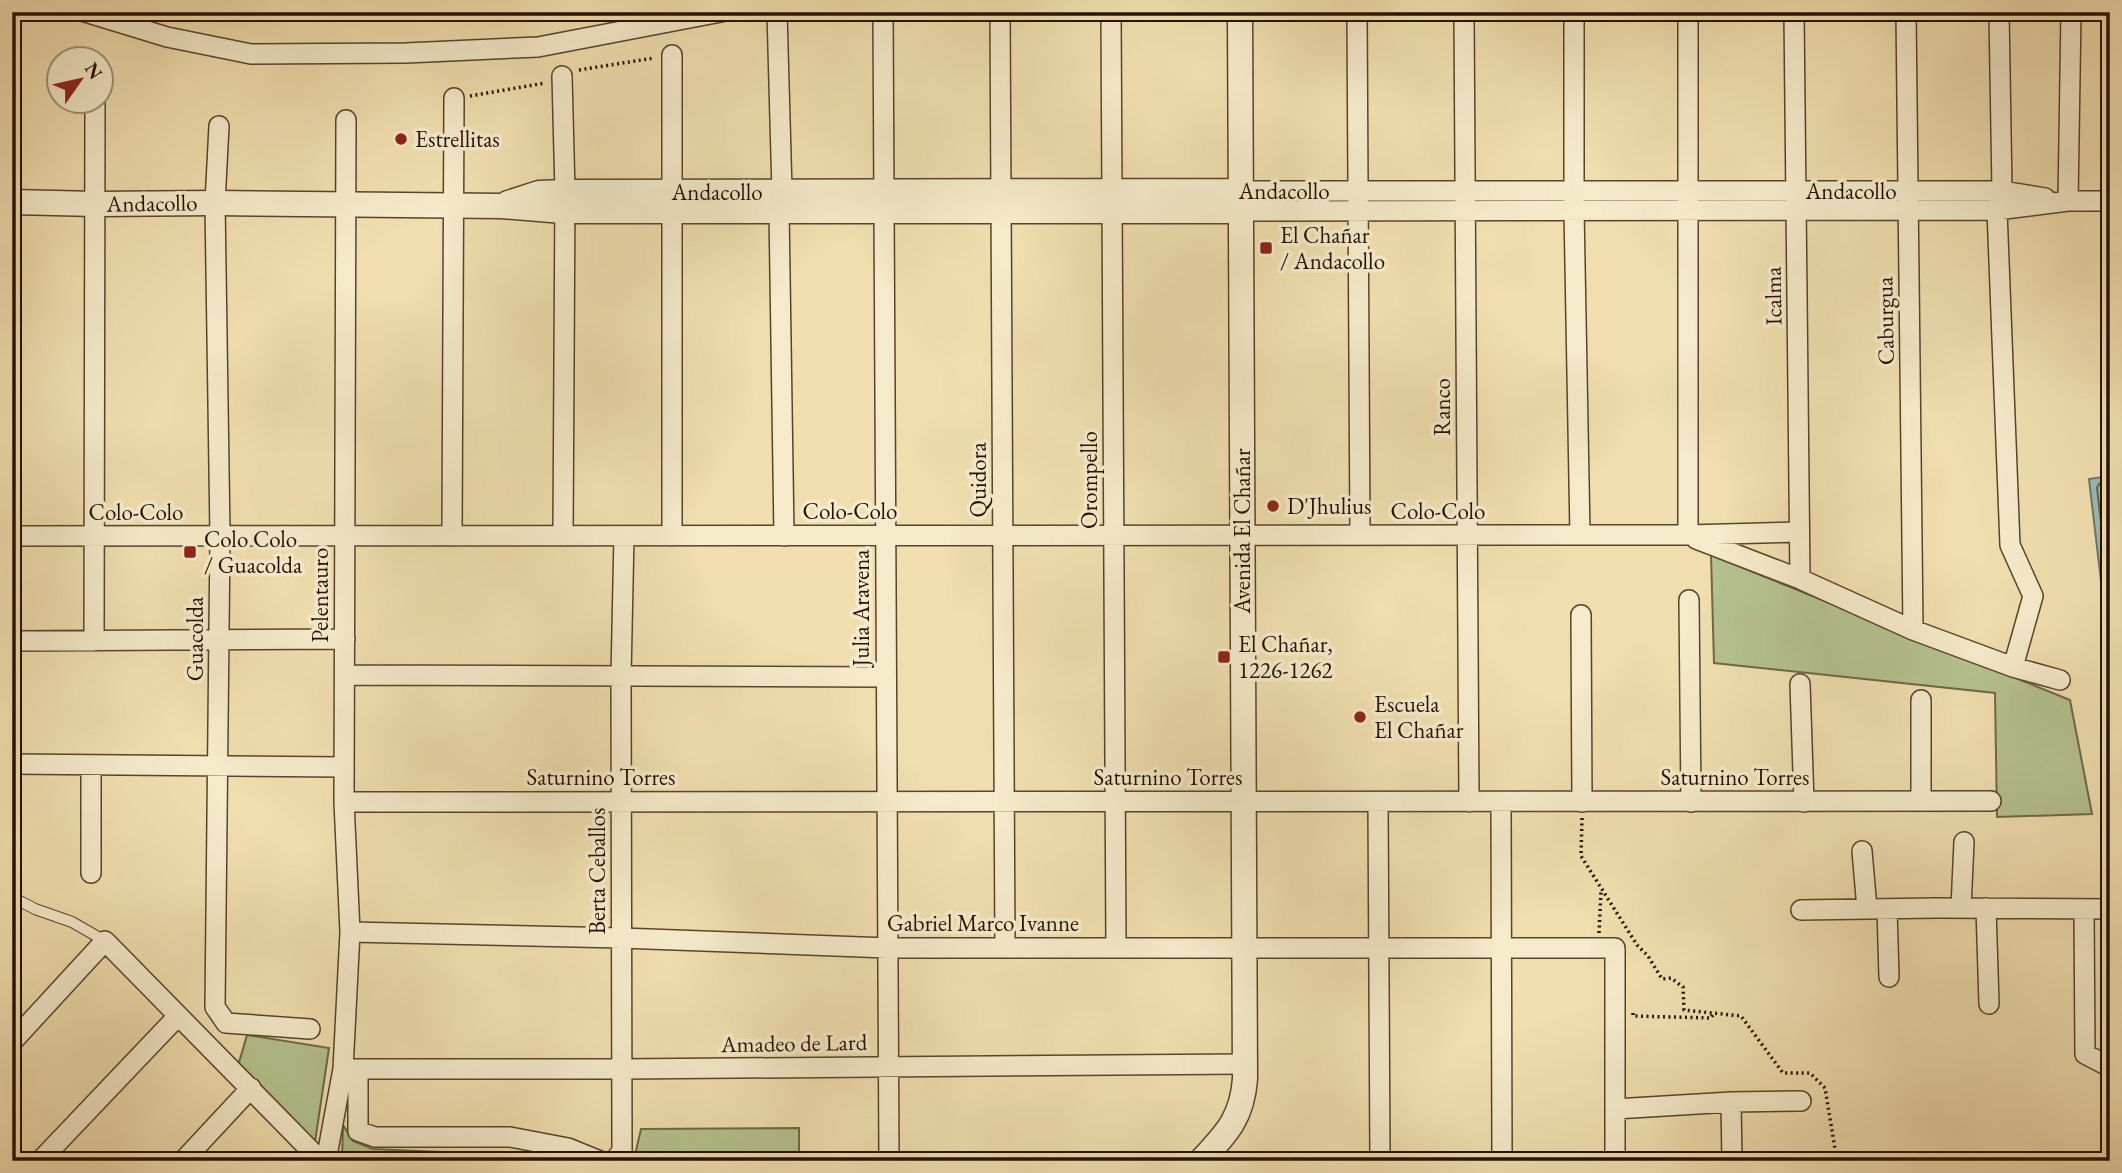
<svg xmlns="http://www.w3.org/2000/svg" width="2122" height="1173" font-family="'EB Garamond',serif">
<rect width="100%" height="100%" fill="#f0deae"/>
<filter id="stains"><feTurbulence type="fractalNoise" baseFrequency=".00286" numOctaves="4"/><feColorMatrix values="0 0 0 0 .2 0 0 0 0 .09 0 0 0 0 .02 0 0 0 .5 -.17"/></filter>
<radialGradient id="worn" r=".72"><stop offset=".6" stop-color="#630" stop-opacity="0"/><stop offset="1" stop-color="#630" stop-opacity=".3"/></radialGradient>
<path fill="#b5c28e" stroke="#6e6947" stroke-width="2" d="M1711 555 2070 700 2092 814 1997 817 1995 693 1714 663Z
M247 1035 329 1048 315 1142 238 1066Z
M343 1125 353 1141 373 1149 535 1156 530 1161H342Z
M799 1128V1157L635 1155 641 1129Z"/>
<path fill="#9bbbb0" stroke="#6c776a" stroke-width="2" d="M2110 476V658L2089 479Z"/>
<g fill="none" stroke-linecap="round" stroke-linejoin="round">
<path stroke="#606658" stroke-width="2" d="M2110 483 2099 484 2097 488 2110 598"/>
<defs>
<path id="service" d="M12 897 35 909 72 922 105 941"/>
<path id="minor" d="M85 12 167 37 251 54 406 53 538 47 721 12
M777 12 782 192 779 211 784 536
M883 12 889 1161
M1000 12 1005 948
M1111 12 1116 948
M1357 12 1360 535
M1464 12 1469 802
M1574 12V210L1580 535
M1794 12 1800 579
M1906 12 1913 630
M1999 12 2002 191 1997 210 2010 545 2033 596 2013 667
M562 76 565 192 563 536
M219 126 215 203 220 536 215 1007 226 1023 310 1029
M1241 191H2002L2045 198
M2068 201 2071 12
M1240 211 1997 210 2068 201H2110
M1688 535V12
M12 536 1688 535 1799 532
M452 536 454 98
M672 536V55
M1696 539 1800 579 1913 630 2013 667 2060 680
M1689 600 1691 802
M1581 615 1582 802
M12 641 345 639
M94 641 95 102
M345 675 886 677
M1800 684 1804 802
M1921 700V801
M12 764 344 767
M91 765V873
M344 802 1991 801
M1378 802 1380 1161
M1501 802 1502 1161
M1862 851 1867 909
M1961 908 1964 842
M1986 908 1989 1004
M1887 909 1889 977
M2084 909 2085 1054 2110 1067
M1801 910 1935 908 2110 909
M350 932 621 938 888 948H1615V1161
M12 1042 105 941 321 1161
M343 1069H622L1245 1064
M358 1069V1131L375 1137H510L568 1148 600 1161
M1731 1102 1732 1161
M1615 1109 1731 1102 1801 1101
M40 1161 178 1016
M183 1161 251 1088
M326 1161 343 1069 350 932 344 802 346 120
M614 1161 622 1151 621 676 624 536"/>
<path id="tertiary" d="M12 202 96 204 215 203 501 206 563 211H1240
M508 203 539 193 565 192 1241 191
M1201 1161C1227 1133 1242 1118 1245 1079L1240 12"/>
</defs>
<use href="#service" stroke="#58442c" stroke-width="12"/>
<use href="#minor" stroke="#58442c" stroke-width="22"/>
<use href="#tertiary" stroke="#58442c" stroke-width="27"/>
<path stroke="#261000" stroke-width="3.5" stroke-dasharray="2 3.5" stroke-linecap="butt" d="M579 70 654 58
M470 96 545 83
M1582 818 1581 856 1637 945 1648 956 1662 979 1671 978 1683 987 1684 1010 1741 1016 1783 1073H1810L1825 1088 1837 1161
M1599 933 1601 891
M1633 1013V1016L1711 1018 1714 1013"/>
<use href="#service" stroke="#f5eaca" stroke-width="10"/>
<use href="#minor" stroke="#f5eaca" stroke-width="19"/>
<use href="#tertiary" stroke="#f5eaca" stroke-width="24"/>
</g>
<g fill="#8f2418" stroke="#f5eaca" stroke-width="2.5">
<circle cx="401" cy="139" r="7"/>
<rect x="1259" y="241" width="14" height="14" rx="3.5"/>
<circle cx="1273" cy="506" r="7"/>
<rect x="183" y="545" width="14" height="14" rx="3.5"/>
<rect x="1217" y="650" width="14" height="14" rx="3.5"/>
<circle cx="1360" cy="717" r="7"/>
</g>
<g text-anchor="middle" stroke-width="7" stroke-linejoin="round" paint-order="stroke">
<g font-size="23" fill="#261000" stroke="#f5eaca" text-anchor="start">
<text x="415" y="147">Estrellitas</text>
<text x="1280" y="243">El Chañar<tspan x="1280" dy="26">/ Andacollo</tspan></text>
<text x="1287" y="514">D'Jhulius</text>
<text x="204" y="547">Colo Colo<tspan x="204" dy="26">/ Guacolda</tspan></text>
<text x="1238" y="652">El Chañar,<tspan x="1238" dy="26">1226-1262</tspan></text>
<text x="1374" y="712">Escuela<tspan x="1374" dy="26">El Chañar</tspan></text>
</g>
<g font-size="23" fill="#261000" stroke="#f5eaca">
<text x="1284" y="199">Andacollo</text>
<text x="1851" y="199">Andacollo</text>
<text x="717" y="200">Andacollo</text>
<text transform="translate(152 203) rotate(-1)" y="8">Andacollo</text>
<text transform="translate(1773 296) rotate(-91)" y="8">Icalma</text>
<text transform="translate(1885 321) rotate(-91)" y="8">Caburgua</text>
<text transform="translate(1442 407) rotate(-90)" y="8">Ranco</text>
<text transform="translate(978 480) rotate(-90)" y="8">Quidora</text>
<text transform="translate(1089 480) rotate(-90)" y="8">Orompello</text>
<text x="850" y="519">Colo-Colo</text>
<text x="1438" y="519">Colo-Colo</text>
<text x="136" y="520">Colo-Colo</text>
<text transform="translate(1242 531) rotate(-90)" y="8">Avenida El Chañar</text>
<text transform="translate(320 595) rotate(-90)" y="8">Pelentauro</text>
<text transform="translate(861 608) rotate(-90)" y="8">Julia Aravena</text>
<text transform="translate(195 639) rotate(-90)" y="8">Guacolda</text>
<text x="601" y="785">Saturnino Torres</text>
<text x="1168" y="785">Saturnino Torres</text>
<text x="1735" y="785">Saturnino Torres</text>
<text transform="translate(597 871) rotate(-90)" y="8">Berta Ceballos</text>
<text x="983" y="931">Gabriel Marco Ivanne</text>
<text transform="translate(794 1043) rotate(-1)" y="8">Amadeo de Lard</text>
</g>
</g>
<rect width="2122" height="1173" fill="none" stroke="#f0deae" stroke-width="42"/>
<rect x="14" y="14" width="2094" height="1145" fill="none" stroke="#261000" stroke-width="3.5"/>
<rect x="21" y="21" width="2080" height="1131" fill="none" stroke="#261000" stroke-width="2"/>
<g transform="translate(80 80) rotate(56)"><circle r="33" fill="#f5eaca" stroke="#a29379" stroke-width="2"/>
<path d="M0-5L12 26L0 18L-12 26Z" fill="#8f2418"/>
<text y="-10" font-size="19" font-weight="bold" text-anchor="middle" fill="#261000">N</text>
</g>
<rect width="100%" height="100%" filter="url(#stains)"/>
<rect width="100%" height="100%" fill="url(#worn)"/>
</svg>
